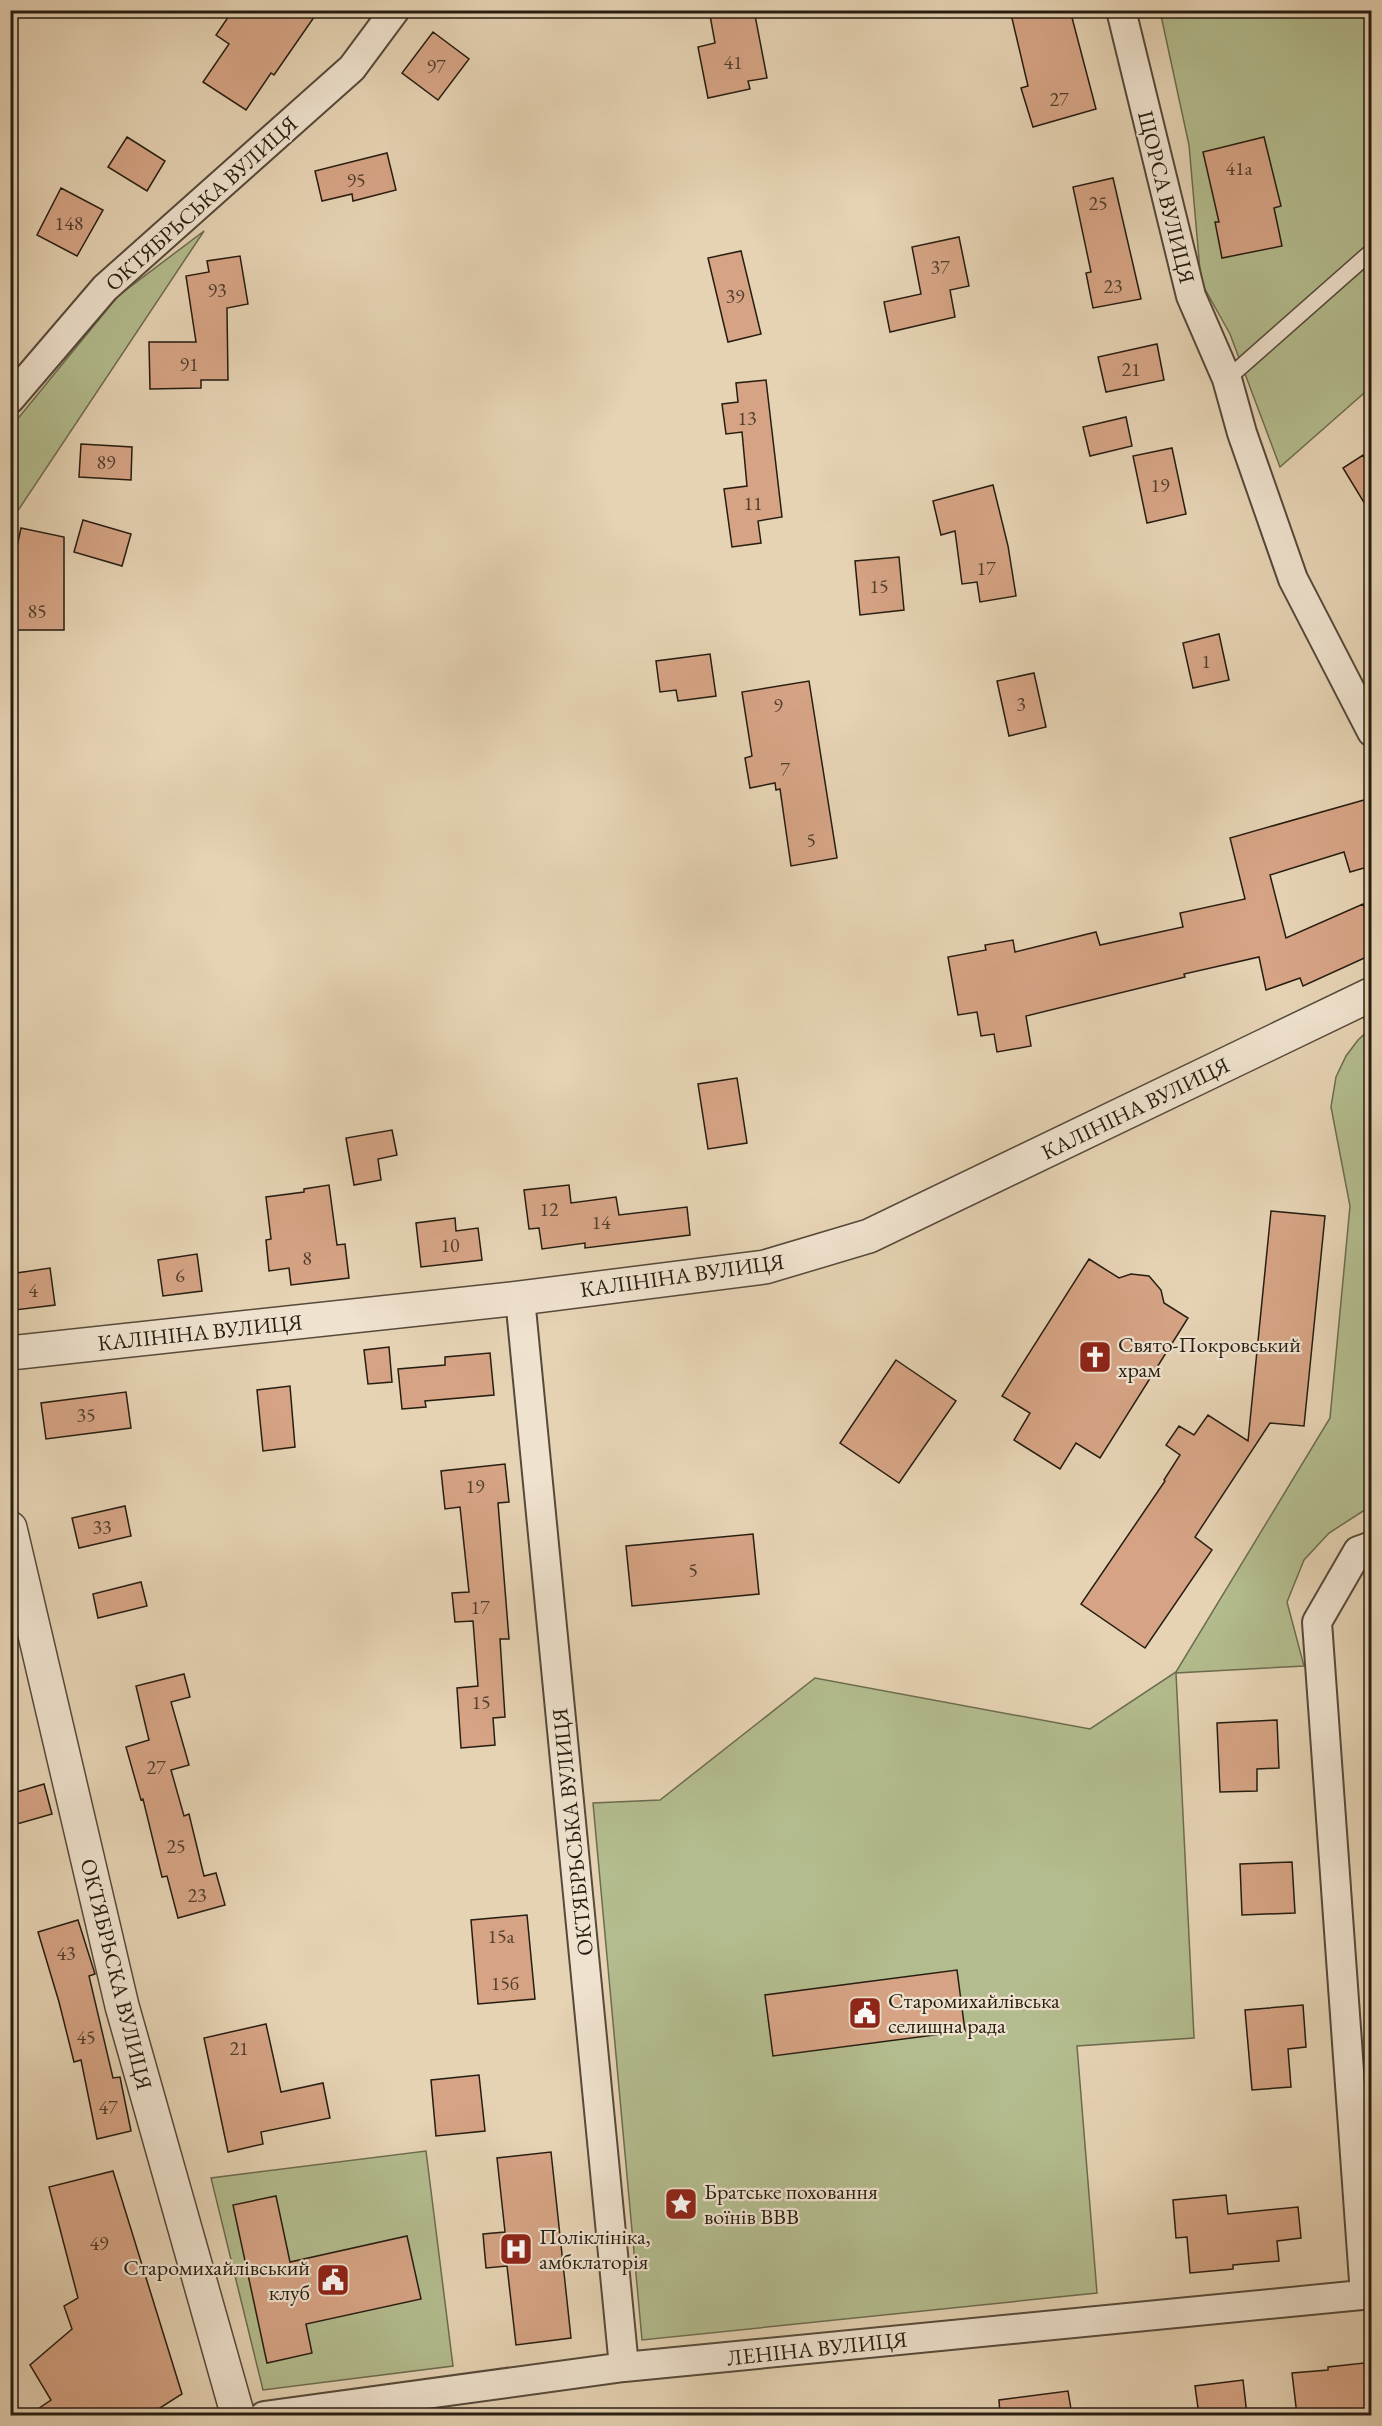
<svg xmlns="http://www.w3.org/2000/svg" width="1382" height="2426" font-family="'EB Garamond',serif">
<rect width="100%" height="100%" fill="#e6d3b4"/>
<filter id="stains"><feTurbulence type="fractalNoise" baseFrequency=".00333" numOctaves="4"/><feColorMatrix values="0 0 0 0 .2 0 0 0 0 .09 0 0 0 0 .02 0 0 0 .5 -.17"/></filter>
<radialGradient id="worn" r=".72"><stop offset=".6" stop-color="#630" stop-opacity="0"/><stop offset="1" stop-color="#630" stop-opacity=".3"/></radialGradient>
<path fill="#b3bc8e" stroke="#6c6c50" stroke-width="1.5" d="M1160 11H1371V387L1280 467 1230 334 1201 282 1189 145Z
M204 231 11 521V427L118 296Z
M1371 1028V1506L1329 1533 1304 1560 1287 1602 1304 1666 1176 1673 1194 2038 1077 2046 1097 2293 642 2340 593 1803 660 1800 815 1678 1090 1729 1176 1672 1330 1418 1350 1206 1331 1107 1336 1077 1346 1056 1358 1040Z
M426 2151 453 2366 263 2390 211 2178Z"/>
<path fill="#d6a485" stroke="#261d11" stroke-width="1.5" d="M233 10H319L274 75 271 73 246 110 203 82 229 44 216 35Z
M709 10H754L767 78 748 81 750 89 708 98 698 47 715 43Z
M1010 10H1070L1096 109 1033 127 1021 88 1028 86Z
M433 32 469 59 438 100 402 73Z
M127 137 165 161 147 191 108 167Z
M1264 137 1281 206 1274 208 1282 246 1222 258 1215 222H1219L1203 152Z
M387 153 396 190 353 201 352 194 322 201 315 171Z
M1113 178 1141 299 1093 308 1086 273 1091 272 1073 187Z
M61 188 103 210 77 256 37 235Z
M959 237 969 286 950 290 955 317 890 332 884 302 921 294 912 247Z
M741 251 761 334 728 342 708 258Z
M240 256 248 304 227 308 228 380H201V388L150 389 149 342H196L186 276 209 272 207 261Z
M1157 344 1164 380 1106 392 1098 357Z
M766 380 782 517 758 521 761 543 732 547 724 489 747 486 742 432 726 434 722 404 738 402 736 383Z
M1126 417 1132 446 1090 456 1083 427Z
M81 444 132 447 131 480 79 477Z
M1172 448 1186 514 1147 523 1133 456Z
M1363 455 1371 469V514L1343 468Z
M993 485 1008 546 1016 596 980 602 977 582 962 584 955 531 941 535 933 501Z
M83 520 131 534 122 566 74 552Z
M21 528 64 537V630H10V579Z
M899 557 904 610 860 615 855 561Z
M1219 634 1229 680 1193 688 1183 643Z
M710 654 716 696 678 701 676 690 660 692 656 661Z
M1034 673 1046 727 1009 736 997 681Z
M809 681 837 858 791 866 780 789 776 790 775 783 750 788 745 758 752 756 742 692Z
M1371 798V866L1350 872 1344 852 1270 875 1286 938 1363 904 1371 924V955L1303 986 1300 978 1266 990 1259 957 1184 974 1185 977 1026 1016 1031 1046 997 1052 994 1034 981 1036 977 1012 958 1015 948 957 986 950 985 945 1013 940 1015 952 1096 932 1100 945 1183 927 1180 913 1245 899 1230 838Z
M737 1078 747 1143 708 1149 698 1084Z
M392 1130 397 1155 378 1159 381 1180 354 1185 346 1138Z
M329 1185 337 1245 345 1244 349 1278 291 1285 289 1268 269 1271 266 1240 271 1239 266 1197 304 1192V1189Z
M569 1185 571 1203 616 1197 619 1215 687 1207 690 1235 585 1248V1243L542 1249 539 1228 529 1229 524 1190Z
M1271 1211 1325 1216 1304 1426 1270 1423 1195 1537 1212 1550 1145 1648 1081 1604 1165 1481 1164 1480 1180 1455 1166 1445 1179 1426 1194 1435 1208 1415 1248 1441Z
M455 1218 456 1231 478 1228 482 1260 421 1267 416 1223Z
M197 1254 202 1291 163 1296 158 1260Z
M1089 1259 1119 1278 1131 1274 1149 1276 1161 1290 1164 1303 1188 1318 1100 1458 1076 1443 1060 1469 1014 1440 1030 1413 1002 1396Z
M50 1268 55 1305 15 1310 10 1274Z
M389 1347 392 1382 368 1384 364 1350Z
M490 1353 494 1395 425 1401 426 1407 402 1409 398 1369 445 1365V1357Z
M896 1360 956 1401 899 1483 840 1443Z
M290 1386 295 1447 263 1451 257 1390Z
M126 1392 131 1428 46 1439 41 1403Z
M505 1464 509 1502 498 1503 509 1639H500L505 1717 493 1718 495 1745 461 1748 457 1688 478 1686 473 1621 455 1622 452 1593 469 1592 460 1507 445 1509 441 1471Z
M125 1506 131 1536 79 1548 72 1518Z
M753 1534 759 1594 632 1606 626 1546Z
M141 1582 147 1606 98 1618 93 1594Z
M184 1674 190 1697 171 1702 189 1765 171 1770 184 1816 189 1814 204 1876 216 1873 225 1905 178 1918 167 1876 162 1877 143 1799 141 1800 126 1747 149 1740 136 1686Z
M1277 1720 1279 1768 1257 1769V1791L1220 1792 1217 1723Z
M44 1784 52 1814 10 1826V1794Z
M1292 1862 1295 1913 1242 1915 1240 1864Z
M527 1915 535 1999 478 2004 471 1920Z
M78 1920 95 1974 89 1976 113 2078 120 2077 131 2131 97 2139 81 2060 74 2062 59 2002 38 1932Z
M957 1970 965 2031 773 2056 765 1995Z
M1303 2005 1306 2047 1288 2049 1291 2087 1252 2090 1245 2010Z
M266 2024 281 2092 323 2083 330 2118 261 2132 263 2144 228 2152 204 2038Z
M479 2075 485 2131 436 2136 431 2080Z
M551 2152 571 2338 516 2345 507 2266 486 2268 483 2234 505 2232 497 2158Z
M113 2171 182 2394 149 2415H29L51 2400 30 2365 72 2329 64 2306 78 2298 49 2187Z
M1226 2195 1228 2214 1298 2207 1301 2238 1277 2241 1279 2261 1233 2265V2269L1190 2273 1187 2237 1176 2238 1173 2200Z
M276 2196 290 2262 407 2236 421 2299 306 2324 312 2353 267 2363 233 2205Z
M1364 2363 1371 2415H1297L1292 2373 1328 2370V2367Z
M1243 2380 1247 2415H1199L1195 2386Z
M1068 2391 1072 2415H1000L999 2400Z"/>
<g fill="none" stroke-linecap="round" stroke-linejoin="round">
<defs>
<path id="service" d="M1227 379 1372 251"/>
<path id="minor" d="M1121 10 1191 296 1227 379 1242 433 1293 579 1372 732
M10 399 105 288 352 68 395 10
M520 1298 624 2367
M1365 2295 1317 1622 1358 1551 1372 1546
M264 2416 624 2367 1372 2294"/>
<path id="tertiary" d="M10 1353 520 1298 765 1267 869 1236 1372 994
M10 1528 122 2006 238 2416"/>
</defs>
<use href="#service" stroke="#564a3a" stroke-width="18"/>
<use href="#minor" stroke="#564a3a" stroke-width="32"/>
<use href="#tertiary" stroke="#564a3a" stroke-width="36"/>
<use href="#service" stroke="#efe2ce" stroke-width="15"/>
<use href="#minor" stroke="#efe2ce" stroke-width="28"/>
<use href="#tertiary" stroke="#efe2ce" stroke-width="33"/>
</g>
<defs>
<symbol id="church-square" viewBox="-11 -11 22 22"><rect x="-9" y="-9" width="18" height="18" rx="4" fill="#8f2418" stroke="#efe2ce"/><path d="M-1.2-6h2.4v3.5h3.3v2.4h-3.3V6h-2.4V-.1h-3.3v-2.4h3.3Z" fill="#fff"/></symbol>
<symbol id="civic-square" viewBox="-11 -11 22 22"><rect x="-9" y="-9" width="18" height="18" rx="4" fill="#8f2418" stroke="#efe2ce"/><path d="M-.6-6.5H3V-4.5H.6V-3L4-1V1h2V6H-6V1h2V-1L-.6-3ZM-1.2 2.5V6h2.4V2.5Z" fill="#fff"/></symbol>
<symbol id="sight-square" viewBox="-11 -11 22 22"><rect x="-9" y="-9" width="18" height="18" rx="4" fill="#8f2418" stroke="#efe2ce"/><path d="M0-6L1.8-2.2L6-1.7L2.9 1.2L3.7 5.4L0 3.3L-3.7 5.4L-2.9 1.2L-6-1.7L-1.8-2.2Z" fill="#fff"/></symbol>
<symbol id="hospital-square" viewBox="-11 -11 22 22"><rect x="-9" y="-9" width="18" height="18" rx="4" fill="#8f2418" stroke="#efe2ce"/><path d="M-5-5h3v3.5h4V-5h3V5h-3V1.5h-4V5h-3Z" fill="#fff"/></symbol>
</defs>
<g fill-rule="evenodd">
<use href="#church-square" x="1076" y="1338" width="38" height="38"/>
<use href="#civic-square" x="846" y="1994" width="38" height="38"/>
<use href="#sight-square" x="662" y="2185" width="38" height="38"/>
<use href="#hospital-square" x="497" y="2230" width="38" height="38"/>
<use href="#civic-square" x="314" y="2261" width="38" height="38"/>
</g>
<g text-anchor="middle" stroke-width="4.5" stroke-linejoin="round" paint-order="stroke">
<g font-size="20" fill="#523f2e">
<text x="733" y="69">41</text>
<text x="436" y="73">97</text>
<text x="1059" y="106">27</text>
<text x="1239" y="175">41а</text>
<text x="356" y="187">95</text>
<text x="1098" y="210">25</text>
<text x="69" y="230">148</text>
<text x="940" y="274">37</text>
<text x="1113" y="293">23</text>
<text x="217" y="297">93</text>
<text x="735" y="303">39</text>
<text x="189" y="371">91</text>
<text x="1131" y="376">21</text>
<text x="747" y="425">13</text>
<text x="106" y="469">89</text>
<text x="1160" y="492">19</text>
<text x="753" y="510">11</text>
<text x="986" y="575">17</text>
<text x="879" y="593">15</text>
<text x="37" y="618">85</text>
<text x="1206" y="668">1</text>
<text x="1021" y="711">3</text>
<text x="778" y="712">9</text>
<text x="785" y="776">7</text>
<text x="811" y="847">5</text>
<text x="549" y="1216">12</text>
<text x="601" y="1229">14</text>
<text x="450" y="1252">10</text>
<text x="307" y="1265">8</text>
<text x="180" y="1282">6</text>
<text x="33" y="1297">4</text>
<text x="86" y="1422">35</text>
<text x="475" y="1493">19</text>
<text x="102" y="1534">33</text>
<text x="693" y="1577">5</text>
<text x="480" y="1614">17</text>
<text x="481" y="1709">15</text>
<text x="156" y="1774">27</text>
<text x="176" y="1853">25</text>
<text x="197" y="1902">23</text>
<text x="501" y="1943">15а</text>
<text x="66" y="1960">43</text>
<text x="505" y="1990">15б</text>
<text x="86" y="2044">45</text>
<text x="239" y="2055">21</text>
<text x="108" y="2114">47</text>
<text x="99" y="2250">49</text>
</g>
<g font-size="22" fill="#261d11" stroke="#efe2ce">
<text transform="translate(1167 197) rotate(76)" y="8">ЩОРСА ВУЛИЦЯ</text>
<text transform="translate(201 203) rotate(-42)" y="8">ОКТЯБРЬСЬКА ВУЛИЦЯ</text>
<text transform="translate(1135 1108) rotate(-26)" y="8">КАЛІНІНА ВУЛИЦЯ</text>
<text transform="translate(682 1275) rotate(-8)" y="8">КАЛІНІНА ВУЛИЦЯ</text>
<text transform="translate(200 1332) rotate(-6)" y="8">КАЛІНІНА ВУЛИЦЯ</text>
<text transform="translate(572 1832) rotate(-96)" y="8">ОКТЯБРЬСЬКА ВУЛИЦЯ</text>
<text transform="translate(117 1974) rotate(76)" y="8">ОКТЯБРЬСКА ВУЛИЦЯ</text>
<text transform="translate(817 2348) rotate(-6)" y="8">ЛЕНІНА ВУЛИЦЯ</text>
</g>
<g font-size="22" fill="#261d11" stroke="#efe2ce" text-anchor="start">
<text x="1118" y="1352">Свято-Покровський<tspan x="1118" dy="25">храм</tspan></text>
<text x="888" y="2008">Старомихайлівська<tspan x="888" dy="25">селищна рада</tspan></text>
<text x="704" y="2199">Братське поховання<tspan x="704" dy="25">воїнів ВВВ</tspan></text>
<text x="539" y="2244">Поліклініка,<tspan x="539" dy="25">амбклаторія</tspan></text>
<text x="310" y="2275" text-anchor="end">Старомихайлівський<tspan x="310" dy="25">клуб</tspan></text>
</g>
</g>
<rect width="1382" height="2426" fill="none" stroke="#e6d3b4" stroke-width="36"/>
<rect x="12" y="12" width="1358" height="2402" fill="none" stroke="#261d11" stroke-width="3"/>
<rect x="18" y="18" width="1346" height="2390" fill="none" stroke="#261d11" stroke-width="1.5"/>
<rect width="100%" height="100%" filter="url(#stains)"/>
<rect width="100%" height="100%" fill="url(#worn)"/>
</svg>
